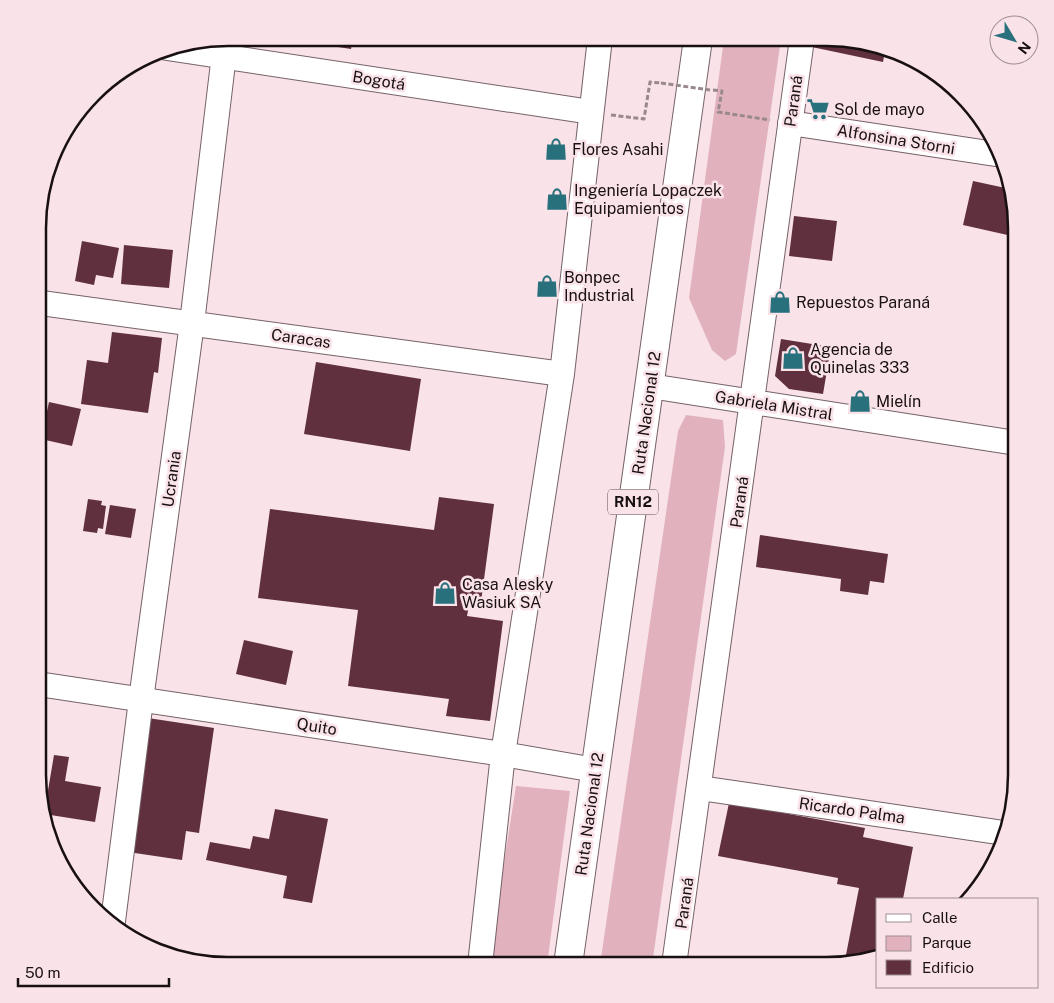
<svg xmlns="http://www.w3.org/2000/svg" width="1054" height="1003" font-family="'Public Sans',sans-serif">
<rect width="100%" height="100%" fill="#f9e2e8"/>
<path fill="#e1b2be" d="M724 39H781L736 354 725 361 712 350 689 298Z
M686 415 723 420 725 447 652 965H600L678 431Z
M516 786 570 791 547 965H488Z"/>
<path fill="#60303f" d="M279 38H353L351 49Z
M809 39H850L885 51 883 62 807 46Z
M973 181 1010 189 1016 216 1012 236 963 225Z
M794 216 837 221 832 261 789 256Z
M82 241 119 248 113 278 96 275 94 285 75 281Z
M124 245 173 250 169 288 121 284Z
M112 332 162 338 158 373 154 372 148 413 81 404 87 360 108 363Z
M781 339 831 347 823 394 789 389 775 376Z
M316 362 421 379 410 451 304 434Z
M49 402 81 409 72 446 41 439Z
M439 497 494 504 481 602 470 600 467 616 503 621 490 721 446 716 449 699 348 686 358 610 258 598 270 509 434 530Z
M88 499 102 501 101 505 106 506 103 529 98 528 97 533 83 531Z
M110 505 136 509 131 538 105 534Z
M760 535 888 554 884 583 870 581 868 595 840 591 841 579 756 567Z
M244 640 293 651 286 685 236 674Z
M148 718 214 728 199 833 186 831 182 860 128 852Z
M54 755 69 757 65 781 101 787 95 822 44 814Z
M729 803 865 828 863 837 913 847 903 899H878V956L854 961 845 960 859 888 837 884 838 878 718 856Z
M275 809 328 819 312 903 283 898 287 876 206 860 210 842 250 849 253 836 269 839Z
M302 956 369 964V965H301Z"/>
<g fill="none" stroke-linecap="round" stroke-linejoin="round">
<defs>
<path id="minor" d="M167 48 591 112
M790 123 1002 155
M41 303 562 374
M650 386 1016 443
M38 684 503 754 595 770
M700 788 1004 833
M113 921 141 700 192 323 226 38
M480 965 503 754 562 374 600 38
M674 965 802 39"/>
<path id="trunk" d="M568 965 698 39"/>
</defs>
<use href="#minor" stroke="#756267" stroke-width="26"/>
<use href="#trunk" stroke="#756267" stroke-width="30"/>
<path stroke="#99898d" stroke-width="3" stroke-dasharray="5 2.5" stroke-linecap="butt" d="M713 90 722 91 718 112 770 120
M611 115 644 119 650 82 661 83"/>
<use href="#minor" stroke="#fff" stroke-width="24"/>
<use href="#trunk" stroke="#fff" stroke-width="28"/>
<path stroke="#99898d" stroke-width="3" stroke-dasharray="5 2.5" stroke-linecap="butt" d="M661 83 710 90"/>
</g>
<defs>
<symbol id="supermarket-bare" viewBox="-9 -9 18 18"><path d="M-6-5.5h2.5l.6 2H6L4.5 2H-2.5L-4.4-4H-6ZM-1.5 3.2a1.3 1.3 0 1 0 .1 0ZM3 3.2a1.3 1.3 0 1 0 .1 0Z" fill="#28707c" stroke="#f9e2e8" stroke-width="2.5" paint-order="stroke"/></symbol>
<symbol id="shop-bare" viewBox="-9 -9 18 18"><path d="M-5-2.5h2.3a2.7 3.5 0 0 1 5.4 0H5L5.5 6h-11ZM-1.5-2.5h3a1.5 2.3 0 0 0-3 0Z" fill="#28707c" stroke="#f9e2e8" stroke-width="2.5" paint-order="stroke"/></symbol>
</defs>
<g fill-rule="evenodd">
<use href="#supermarket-bare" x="802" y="93" width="32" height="32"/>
<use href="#shop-bare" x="540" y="133" width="32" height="32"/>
<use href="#shop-bare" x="541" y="183" width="32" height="32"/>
<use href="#shop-bare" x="531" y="270" width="32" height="32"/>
<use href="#shop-bare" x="764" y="286" width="32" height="32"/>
<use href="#shop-bare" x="777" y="342" width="32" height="32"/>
<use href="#shop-bare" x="844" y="385" width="32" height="32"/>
<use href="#shop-bare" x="429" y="577" width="32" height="32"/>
</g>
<g text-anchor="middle" stroke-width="5" stroke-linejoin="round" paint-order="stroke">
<rect fill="#f9e2e8" stroke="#5c4f52" stroke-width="1" x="608" y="489.5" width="50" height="25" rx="4"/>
<g font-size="15" font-weight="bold" fill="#181012">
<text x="633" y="507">RN12</text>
</g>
<g font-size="16" fill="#181012" stroke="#f9e2e8">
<text transform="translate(379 80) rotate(9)" y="6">Bogotá</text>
<text transform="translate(793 101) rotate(-82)" y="6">Paraná</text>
<text transform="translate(896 139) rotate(9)" y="6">Alfonsina Storni</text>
<text transform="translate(301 338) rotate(8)" y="6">Caracas</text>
<text transform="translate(774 405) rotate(9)" y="6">Gabriela Mistral</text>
<text transform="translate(646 413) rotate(-82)" y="6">Ruta Nacional 12</text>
<text transform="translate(171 479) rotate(-82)" y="6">Ucrania</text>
<text transform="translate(739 502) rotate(-82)" y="6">Paraná</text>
<text transform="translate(317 726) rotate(9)" y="6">Quito</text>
<text transform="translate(852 810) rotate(8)" y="6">Ricardo Palma</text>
<text transform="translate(589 814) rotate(-82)" y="6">Ruta Nacional 12</text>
<text transform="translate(684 903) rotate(-82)" y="6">Paraná</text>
</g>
<g font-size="16" fill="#181012" stroke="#f9e2e8" text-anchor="start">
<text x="834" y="115">Sol de mayo</text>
<text x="572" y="155">Flores Asahi</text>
<text x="574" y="196">Ingeniería Lopaczek<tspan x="574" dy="18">Equipamientos</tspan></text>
<text x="564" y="283">Bonpec<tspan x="564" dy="18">Industrial</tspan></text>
<text x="796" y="308">Repuestos Paraná</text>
<text x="810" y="355">Agencia de<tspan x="810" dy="18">Quinelas 333</tspan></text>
<text x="876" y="407">Mielín</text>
<text x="462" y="590">Casa Alesky<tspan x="462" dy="18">Wasiuk SA</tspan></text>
</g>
</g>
<path d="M0 0H1054V1003H0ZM228 46H826A182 182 0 0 1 1008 228V775A182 182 0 0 1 826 957H228A182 182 0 0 1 46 775V228A182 182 0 0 1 228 46Z" fill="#f9e2e8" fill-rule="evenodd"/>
<path fill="none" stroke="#181012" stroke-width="2.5" d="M228 46H826A182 182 0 0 1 1008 228V775A182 182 0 0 1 826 957H228A182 182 0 0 1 46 775V228A182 182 0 0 1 228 46Z"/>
<rect x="876" y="898" width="162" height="90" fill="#f9e2e8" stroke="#9f8e92"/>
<rect x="886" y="914" width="25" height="8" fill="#ffffff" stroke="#9f8e92"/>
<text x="922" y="923" font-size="15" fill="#181012">Calle</text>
<rect x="886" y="936" width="25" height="15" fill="#e1b2be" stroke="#9f8e92"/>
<text x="922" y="948" font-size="15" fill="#181012">Parque</text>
<rect x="886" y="960" width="25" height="15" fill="#60303f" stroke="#9f8e92"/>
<text x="922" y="973" font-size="15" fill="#181012">Edificio</text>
<g transform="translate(1014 40) rotate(128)"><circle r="24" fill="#f9e2e8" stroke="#9f8e92"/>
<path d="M0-4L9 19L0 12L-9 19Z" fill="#28707c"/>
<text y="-8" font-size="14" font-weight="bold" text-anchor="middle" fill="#181012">N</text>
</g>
<path d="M18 978v8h151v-8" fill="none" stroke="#181012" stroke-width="2.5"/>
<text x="25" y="978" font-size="15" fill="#181012" stroke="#f9e2e8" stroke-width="4" paint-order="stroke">50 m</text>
</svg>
